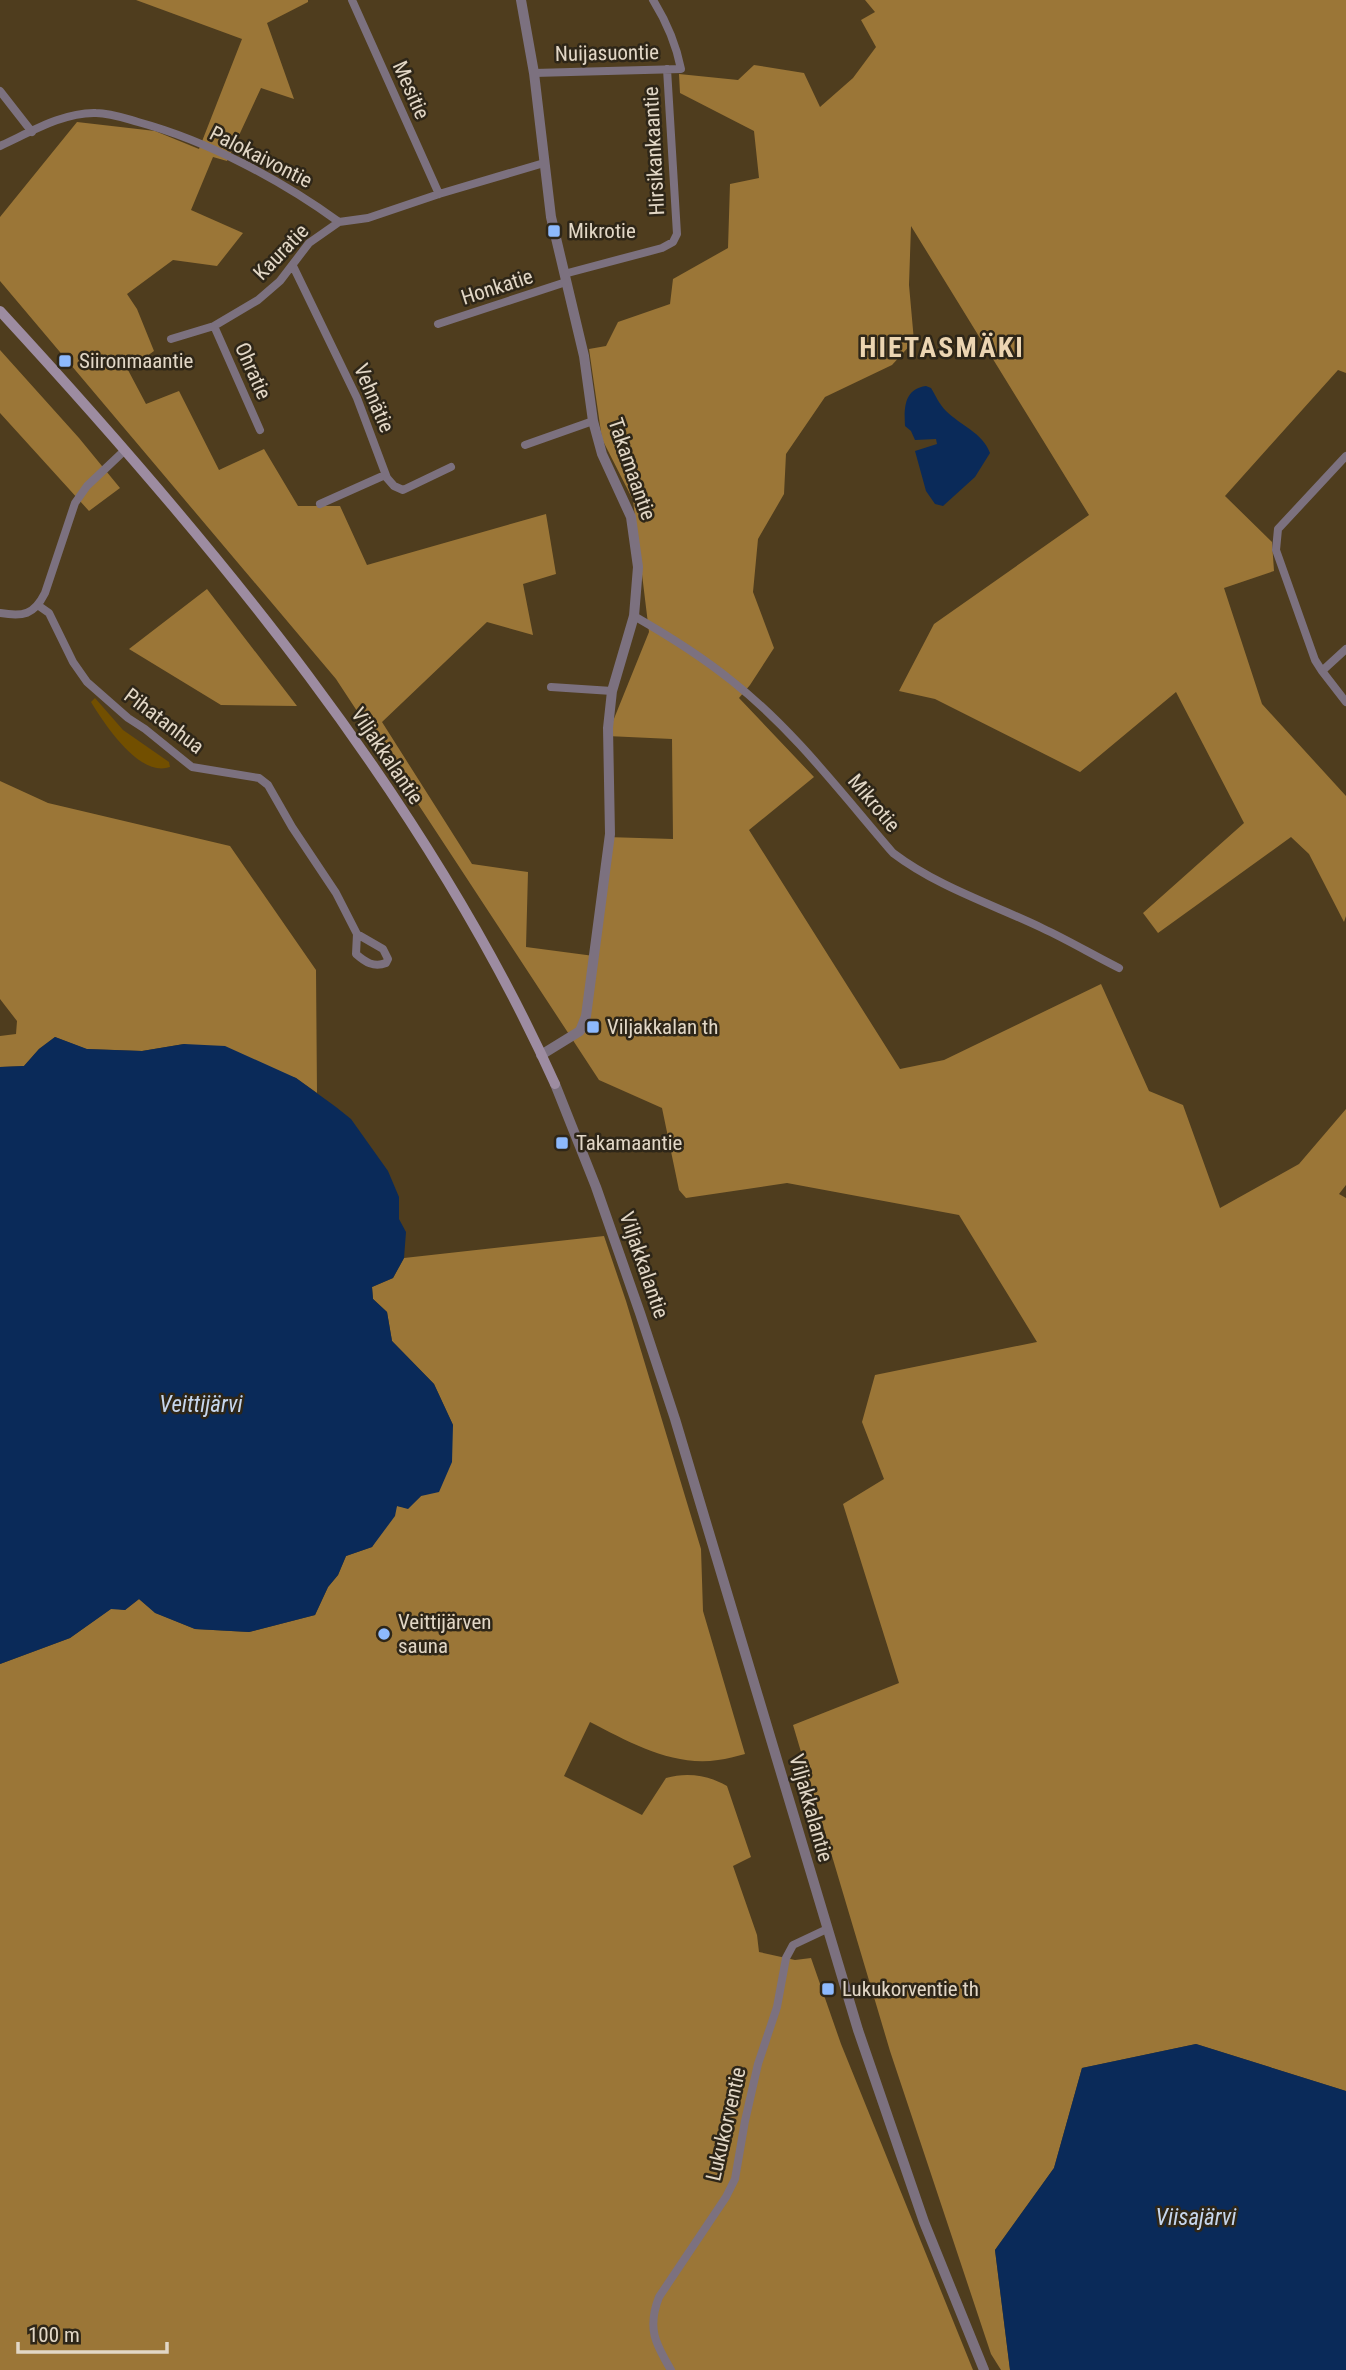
<svg xmlns="http://www.w3.org/2000/svg" width="1346" height="2370" font-family="'Roboto Condensed',sans-serif">
<rect width="100%" height="100%" fill="#4f3d1e"/>
<path fill="#724f00" d="M95 698 123 730 169 762 170 767C139 778 104 723 91 702Z"/>
<path fill="#9b7637" d="M136 0H308V2L267 23 294 99 261 88 227 161 213 157 191 210 243 233 217 266 173 260 127 294 137 309 154 351 128 370 146 404 179 391 219 470 264 449 298 506H340L367 565 546 514 556 574 523 584 533 635 487 622 382 722 472 864 528 872 526 947 594 956 606 837 673 839 672 739 607 736 649 632 633 500 602 439 589 349 606 346 618 322 670 304 673 279 728 248 730 184 759 178 754 131 680 93 679 74 738 80 754 65 804 73 820 107 853 78 876 47 861 20 875 12 865 0H1346V373L1338 370 1225 496 1272 542 1274 571 1224 588 1262 704 1346 796V916L1344 922 1309 854 1291 837 1158 933 1143 913 1244 823 1176 692 1080 772 935 699 899 691 934 624 1089 515 911 226 909 285 914 341 892 365 825 397 786 454 784 494 758 539 753 592 774 648 750 685 739 698 814 777 749 830 900 1069 944 1060 1101 984 1149 1091 1183 1105 1220 1208 1299 1164 1346 1109V1185L1339 1194 1346 1198V2091L1196 2044 1082 2068 1054 2168 995 2250 1010 2370H1001L991 2354 890 2051 793 1725 899 1683 843 1504 884 1479 862 1422 875 1375 1037 1342 959 1215 787 1183 686 1198 679 1190 662 1108 599 1080 336 679 0 281V217L77 122 155 131 199 149 242 39Z
M0 350 79 438 120 488 89 511 0 413Z
M207 589 297 706 221 705 129 649Z
M0 781 48 803 230 846 316 970 317 1093 296 1078 184 1044 142 1051 86 1049 55 1037 39 1049 24 1066 0 1067V1036L16 1034 17 1021 0 999Z
M604 1236 626 1301 701 1549 703 1611 745 1754C736 1756 727 1759 718 1760 673 1767 629 1742 590 1722L564 1776 642 1815 666 1778C687 1772 708 1775 727 1786L751 1857 733 1866 757 1935 759 1952 795 1960 811 1958 841 2044 973 2370H0V1664L70 1638 112 1608 125 1610 139 1599 156 1613 195 1629 249 1632 315 1615 328 1587 338 1575 346 1556 372 1547 397 1506 408 1508 421 1496 453 1425 434 1384 392 1341 387 1312 373 1299 372 1287 393 1278 404 1258Z"/>
<path fill="#0a2a59" d="M926 386 931 388C936 396 939 404 946 411 960 425 983 433 990 453L975 477 943 506 935 504 926 491 915 451 937 444 936 439 915 440 911 431 905 426C904 408 904 389 926 386Z
M55 1037 87 1049 142 1051 184 1044 225 1046 296 1078 336 1107 351 1119 388 1171 399 1197V1219L406 1232 404 1258 393 1278 372 1287 373 1299 387 1312 392 1341 434 1384 453 1425 452 1462 439 1492 421 1496 408 1509 397 1506 395 1516 372 1547 346 1556 338 1575 328 1587 315 1615 249 1632 195 1629 155 1613 139 1599 125 1610 111 1609 70 1638 0 1664V1067L24 1066 39 1049Z
M1196 2044 1346 2091V2370H1010L995 2250 1054 2168 1082 2068Z"/>
<g fill="none" stroke-linecap="round" stroke-linejoin="round">
<path stroke="#7c717f" stroke-width="8" d="M352 0 439 194
M534 73 681 69C676 44 666 21 653 0
M0 91 32 132
M0 146C29 133 63 112 96 113 110 113 124 118 138 122 208 141 281 180 339 222L368 218 439 194 544 163
M293 266 357 398 387 478 394 486 403 490 451 467
M564 274 662 248 673 242 677 234 667 69
M438 324 566 282
M214 326 260 430
M171 339 214 326 258 300 280 281 309 243 339 222
M525 445 593 421
M320 504 385 475
M39 606 49 613 73 662 87 682 128 718 145 729 192 767 259 778 268 785 292 827 336 893 357 934 383 949 388 959 386 963C374 968 365 962 356 954L357 934
M0 613C23 617 34 615 45 593L75 503 87 486 125 450
M634 616C669 636 701 656 732 681 794 730 842 794 893 853 938 887 992 904 1042 928 1068 940 1093 955 1119 968
M1346 649 1322 671 1346 702
M1322 671 1315 660 1276 550 1278 529 1346 456
M551 687 612 691
M671 2370C655 2343 647 2328 659 2297L726 2197 735 2179 745 2121 758 2064 777 2007 786 1958 793 1945 827 1929"/>
<path stroke="#7c717f" stroke-width="10" d="M521 0 534 73 551 217 584 356 593 421 602 454 631 517 638 567 634 616 612 691 608 728 610 834 586 1016 580 1031 541 1055
M555 1084 596 1187 640 1313 675 1419 858 2030 924 2222 984 2370"/>
<path stroke="#9d8ca1" stroke-width="10" d="M0 311C212 541 426 797 555 1084"/>
</g>
<g fill="#8db9fc" stroke="#2e2618" stroke-width="2.5">
<rect x="547" y="224" width="14" height="14" rx="3.5"/>
<rect x="58" y="354" width="14" height="14" rx="3.5"/>
<rect x="586" y="1020" width="14" height="14" rx="3.5"/>
<rect x="555" y="1136" width="14" height="14" rx="3.5"/>
<circle cx="384" cy="1634" r="7"/>
<rect x="821" y="1982" width="14" height="14" rx="3.5"/>
</g>
<g text-anchor="middle" stroke-width="5" stroke-linejoin="round" paint-order="stroke">
<g font-size="21" fill="#e2d7c6" stroke="#2e2618">
<text transform="translate(607 53) rotate(-1)" y="7">Nuijasuontie</text>
<text transform="translate(411 90) rotate(66)" y="7">Mesitie</text>
<text transform="translate(654 151) rotate(-93)" y="7">Hirsikankaantie</text>
<text transform="translate(261 157) rotate(27)" y="7">Palokaivontie</text>
<text transform="translate(281 252) rotate(-46)" y="7">Kauratie</text>
<text transform="translate(497 287) rotate(-18)" y="7">Honkatie</text>
<text transform="translate(253 371) rotate(66)" y="7">Ohratie</text>
<text transform="translate(374 398) rotate(67)" y="7">Vehnätie</text>
<text transform="translate(632 469) rotate(71)" y="7">Takamaantie</text>
<text transform="translate(164 721) rotate(37)" y="7">Pihatanhua</text>
<text transform="translate(387 756) rotate(56)" y="7">Viljakkalantie</text>
<text transform="translate(874 803) rotate(50)" y="7">Mikrotie</text>
<text transform="translate(644 1265) rotate(71)" y="7">Viljakkalantie</text>
<text transform="translate(811 1808) rotate(74)" y="7">Viljakkalantie</text>
<text transform="translate(726 2124) rotate(-77)" y="7">Lukukorventie</text>
</g>
<g font-size="21" fill="#e2d7c6" stroke="#2e2618" text-anchor="start">
<text x="568" y="238">Mikrotie</text>
<text x="79" y="368">Siironmaantie</text>
<text x="607" y="1034">Viljakkalan th</text>
<text x="576" y="1150">Takamaantie</text>
<text x="398" y="1629">Veittijärven<tspan x="398" dy="24">sauna</tspan></text>
<text x="842" y="1996">Lukukorventie th</text>
</g>
<g font-size="23" font-style="italic" fill="#c6d6ed" stroke="#2e2618">
<text x="201" y="1412">Veittijärvi</text>
<text x="1196" y="2225">Viisajärvi</text>
</g>
<g font-size="28" font-weight="bold" letter-spacing="2" fill="#ecd5b2" stroke="#2e2618">
<text x="942" y="357">HIETASMÄKI</text>
</g>
</g>
<path d="M18 2342v10h149v-10" fill="none" stroke="#e2d7c6" stroke-width="3.5"/>
<text x="28" y="2342" font-size="21" fill="#e2d7c6" stroke="#2e2618" stroke-width="5" paint-order="stroke">100 m</text>
</svg>
